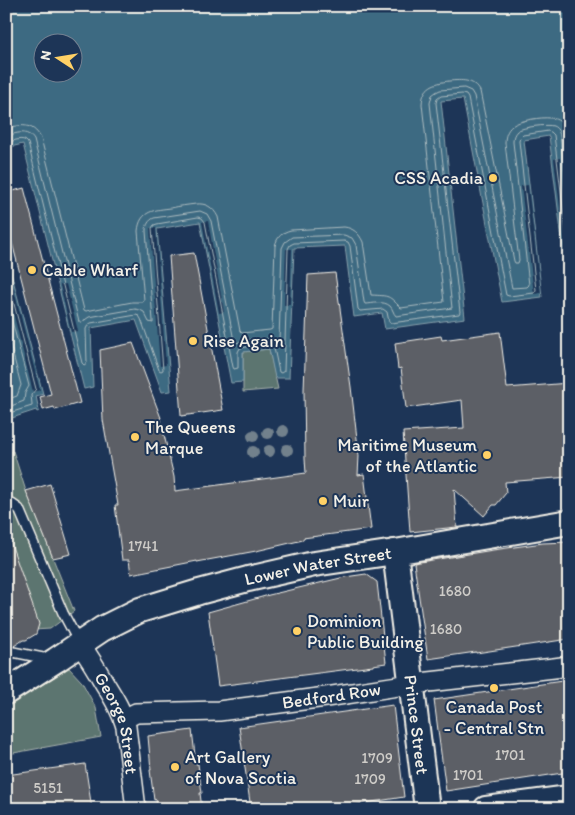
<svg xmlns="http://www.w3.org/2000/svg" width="575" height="815" font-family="Itim,sans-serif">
<rect width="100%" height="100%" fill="#1d3557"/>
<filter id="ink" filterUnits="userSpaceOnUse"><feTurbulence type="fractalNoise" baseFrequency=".02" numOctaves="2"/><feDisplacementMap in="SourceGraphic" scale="10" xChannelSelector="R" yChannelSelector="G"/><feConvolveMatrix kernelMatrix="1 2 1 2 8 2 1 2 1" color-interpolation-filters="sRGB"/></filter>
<g filter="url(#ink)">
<path fill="#5c7470" stroke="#a8b2ac" d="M269 349 278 389 243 392V352Z
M13 451 26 491 74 611 50 629 34 630 6 542V454Z
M69 668 82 682 96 708 101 737 8 754 6 747V707Z"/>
<path fill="#3e6a82" stroke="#87a0ab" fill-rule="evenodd" d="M6 6H569V296L549 136 524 140 542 297 502 302 463 99 441 101 465 318 385 329 382 313 354 317 345 246 294 248 289 378H275L269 349 243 352V382L231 383 200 222 157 229 171 391 162 392 136 320 91 328 93 387 84 389 23 144 6 148ZM42 42H72V72H42Z
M6 253 43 394 36 396 39 411 37 412 36 410 6 420Z"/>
<path fill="#1d3557" d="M560 158 569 231V279L554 159Z
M528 185 541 293 534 294 521 186Z
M208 221 224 312 219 313 202 222Z
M150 228H156L166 365 160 366Z
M286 249H292L290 305H284Z
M6 259 40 390 33 392 6 284Z
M66 284 78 331 71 332 60 285Z"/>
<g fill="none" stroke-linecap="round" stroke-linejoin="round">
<path stroke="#abbbbf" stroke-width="1" d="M6 128C21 125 32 122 41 138L84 310 86 311 132 302H143L144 300 138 231C140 210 155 210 171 208 179 206 188 205 196 204 206 203 213 207 218 217L240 331 242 333 270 330 272 329 275 246C277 237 282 232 291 230L344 227C353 228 359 233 363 242L371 295C390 296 388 295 401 308L444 302 422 104C423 86 434 83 449 81 462 80 473 79 480 91L514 261 515 263H518L519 260 505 143C505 136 507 130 512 126 519 120 542 117 550 118 555 118 560 121 564 125 568 131 568 137 569 144
M6 136C17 133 27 129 34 140L79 322H82L89 317 135 309 140 310 144 312 149 322 153 323V321L146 231C146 225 149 220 154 218L200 211 207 214 211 221 234 341 236 343C246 339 267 336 276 341L279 340 282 248 285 242 292 237 344 235 352 238 356 245 364 302 365 304C373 304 383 300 390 306 393 309 393 313 396 316L452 308 430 103 432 95 436 92 440 90 464 88 471 91 474 96 512 288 527 287 529 285 513 142C513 137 514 134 517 131 522 127 548 124 553 126 558 128 559 132 560 136L569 205
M6 143C14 141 23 136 28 143L82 363 84 365 87 363 86 329 88 325 91 323 136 315 139 316 141 319 159 370 161 371 163 370 152 228 154 225 157 224 198 217 202 218 205 222 233 367 234 369 238 368V352L240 348 268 344 272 345 274 348 279 372 281 373 284 371 288 249 290 245 294 243 344 241 348 242 350 246 358 309 360 311 383 309 387 312 389 322 391 323 459 314 460 312 436 103 437 99 441 96 462 94 466 95 468 98 506 295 509 296 534 293 536 290 519 141 520 138 523 135 548 131 551 132 554 135 569 256
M6 273 36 389 31 395 32 404V406L6 414
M6 298 29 386 25 393 24 401 6 408
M6 328 21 385 17 396 6 400"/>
</g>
<path fill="#5c5e66" stroke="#f4f1e8" d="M24 188 80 403 55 410 54 407 43 410 40 397 51 394 6 219V193Z
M194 253 223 410 181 416 169 256Z
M335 273 351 387 359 456 358 475 364 474 371 529 303 538V540L256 551 197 562V561L131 574 129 560H122L115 505H118L103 420 100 350 133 343 161 418H160L174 477 175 491 306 473 305 459 304 390 308 275Z
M500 332 507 388 569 383V477L505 482 506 493 496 505H493L484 516 454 489 457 527 410 532 403 432 464 428 462 400 406 408 401 368 398 369 395 343 441 336 442 340Z
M50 484 71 554 53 558 26 491Z
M6 535H8L39 624 36 634 26 640H23L14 646 6 649Z
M569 542V639L476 653V652L428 659 414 563 493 550 543 543Z
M366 574 377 582 386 663 373 665V666L218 686 208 612 269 595 345 577Z
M569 680V772L446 791 434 700Z
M393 705 404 797 326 809H251L239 727Z
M192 730 196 764H198L202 793H200L202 809H157L156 799 154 800 150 770H151L148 736Z
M85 764 92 809H7L6 775Z"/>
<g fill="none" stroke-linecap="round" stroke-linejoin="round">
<defs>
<path id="service" d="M6 500 19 509 63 613 79 643
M6 657 13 652 48 659"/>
<g id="minor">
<path id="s1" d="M80 644C89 657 97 670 105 684 113 697 122 711 126 727L136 809"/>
<path id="s2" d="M124 719 136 713 219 711 326 697 411 684 554 668 569 666"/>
</g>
<g id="tertiary">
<path id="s3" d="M395 552 427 809"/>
<path id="s4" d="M6 692 56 660 102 629 140 610 199 592 248 579 314 564 395 552 569 522"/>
<path d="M486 809 569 798"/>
</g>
</defs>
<use href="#service" stroke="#f4f1e8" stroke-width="12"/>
<use href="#minor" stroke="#f4f1e8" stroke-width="22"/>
<use href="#tertiary" stroke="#f4f1e8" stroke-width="28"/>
<use href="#service" stroke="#1d3557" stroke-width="9"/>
<use href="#minor" stroke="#1d3557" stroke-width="19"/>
<use href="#tertiary" stroke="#1d3557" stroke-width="24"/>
</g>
<g fill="#72818c">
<circle cx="283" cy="431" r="6"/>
<circle cx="268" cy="433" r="6"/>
<circle cx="253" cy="436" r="6"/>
<circle cx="287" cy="450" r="6"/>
<circle cx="269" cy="451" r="6"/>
<circle cx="253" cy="452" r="6"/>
</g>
</g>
<g fill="#ffd166" stroke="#1d3557" stroke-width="2">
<circle cx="493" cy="178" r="5"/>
<circle cx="32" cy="270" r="5"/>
<circle cx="193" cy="341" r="5"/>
<circle cx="135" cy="437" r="5"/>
<circle cx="487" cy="455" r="5"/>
<circle cx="323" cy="501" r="5"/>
<circle cx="297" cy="631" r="5"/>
<circle cx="494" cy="688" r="5"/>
<circle cx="175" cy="767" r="5"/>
</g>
<g text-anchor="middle" stroke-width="4" stroke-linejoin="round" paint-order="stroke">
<g font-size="15" fill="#ceccc8">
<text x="143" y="551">1741</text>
<text x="455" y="596">1680</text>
<text x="446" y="634">1680</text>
<text x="510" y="760">1701</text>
<text x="377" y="763">1709</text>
<text x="468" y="780">1701</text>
<text x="370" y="784">1709</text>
<text x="48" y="793">5151</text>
</g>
<g font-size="18" fill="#f4f1e8" stroke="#1d3557" text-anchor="start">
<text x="483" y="184" text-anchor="end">CSS Acadia</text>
<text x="42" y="276">Cable Wharf</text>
<text x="203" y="347">Rise Again</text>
<text x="145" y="433">The Queens<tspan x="145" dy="21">Marque</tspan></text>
<text x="477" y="451" text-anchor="end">Maritime Museum<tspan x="477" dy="21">of the Atlantic</tspan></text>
<text x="333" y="507">Muir</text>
<text x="307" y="627">Dominion<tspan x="307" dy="21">Public Building</tspan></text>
<text x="494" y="713" text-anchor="middle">Canada Post<tspan x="494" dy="21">- Central Stn</tspan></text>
<text x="185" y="763">Art Gallery<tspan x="185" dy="21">of Nova Scotia</tspan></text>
</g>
<g font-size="18" fill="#f4f1e8" stroke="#1d3557">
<text dy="6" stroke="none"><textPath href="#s4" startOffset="341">Lower Water Street</textPath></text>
<text dy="6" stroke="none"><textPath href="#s2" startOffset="210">Bedford Row</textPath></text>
<text dy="6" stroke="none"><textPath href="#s1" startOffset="89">George Street</textPath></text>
<text dy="6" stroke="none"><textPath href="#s3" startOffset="174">Prince Street</textPath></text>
</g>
</g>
<rect width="575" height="815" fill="none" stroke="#1d3557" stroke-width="25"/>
<rect x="12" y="12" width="550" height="790" fill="none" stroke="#f4f1e8" stroke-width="2" filter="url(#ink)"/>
<g transform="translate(58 58) rotate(282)"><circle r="24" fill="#1d3557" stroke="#738091"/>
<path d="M0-4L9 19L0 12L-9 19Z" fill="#ffd166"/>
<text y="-8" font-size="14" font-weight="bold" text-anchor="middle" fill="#f4f1e8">N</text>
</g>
</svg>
